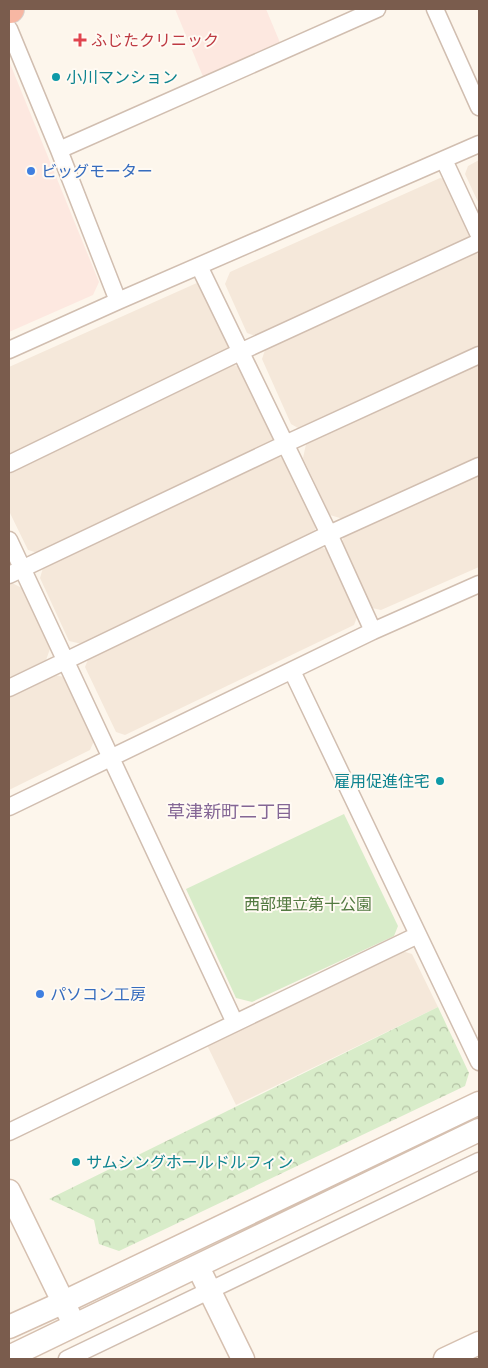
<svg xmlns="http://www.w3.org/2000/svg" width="488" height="1368" font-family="Helvetica,'Noto Sans JP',sans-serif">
<defs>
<pattern id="forest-crowns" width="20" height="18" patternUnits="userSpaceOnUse" patternTransform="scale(1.25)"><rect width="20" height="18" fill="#d8ecc9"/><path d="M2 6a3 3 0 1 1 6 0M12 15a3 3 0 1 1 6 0" fill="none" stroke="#b4c2a5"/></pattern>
</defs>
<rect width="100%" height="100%" fill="#fdf6ec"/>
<path fill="#f5e8da" d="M479 160V204L465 174 468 166Z
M440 178 449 180 473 229 469 238 258 337 247 333 225 284 230 272Z
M473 253 479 254V346L298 428 291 424 262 359 265 350Z
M199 282 231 342 227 350 9 457V367Z
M479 364V458L343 519 330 515 303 458 306 444Z
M234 365 244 369 275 434 271 443 38 553 28 550 9 511V474Z
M278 456 289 462 318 519 314 534 82 644 69 641 40 578 43 568Z
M479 475V567L381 610 372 608 341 545 344 536Z
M320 547 331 551 359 612 354 625 125 735 116 732 85 667 89 657Z
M12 583 22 588 50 649 46 660 9 678V584Z
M55 675 64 677 94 741 90 750 9 790V697Z
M402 951 412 954 438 1007 236 1105 207 1045Z"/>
<path fill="#fde8e0" d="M175 9H266L281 45 204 79Z
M9 61 99 282 93 295 9 332Z"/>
<path fill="url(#forest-crowns)" d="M438 1007 469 1073 465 1086 119 1251 99 1244 94 1220 49 1199Z"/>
<path fill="#d8ecc9" d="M344 814 398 926 394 936 252 1002 236 998 186 889Z"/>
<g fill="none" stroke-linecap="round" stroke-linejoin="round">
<defs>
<path id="street" d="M435 9 479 107
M9 29 59 150 118 301
M59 150 377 9
M444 160 479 235
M199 266 329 534 373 631
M9 350 118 301 479 144
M9 464 240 352 479 242
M9 540 235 1023
M9 575 285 444 479 355
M292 671 479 1062
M9 688 329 534 479 466
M9 807 373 631 479 584
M9 1132 418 935
M67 1359 479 1161"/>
<path id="secondary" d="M9 1191 70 1316
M198 1267 243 1359
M9 1327 64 1302 479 1103
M9 1357 479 1130
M445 1359 479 1343"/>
<path id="highway" d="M9 9H10"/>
</defs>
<use href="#street" stroke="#d1beb0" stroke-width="19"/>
<use href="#secondary" stroke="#d6c0b0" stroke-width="25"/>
<use href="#highway" stroke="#dad1cd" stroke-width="30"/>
<use href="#street" stroke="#fff" stroke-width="16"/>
<use href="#secondary" stroke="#fff" stroke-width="22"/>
<use href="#highway" stroke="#f7b7a3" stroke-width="28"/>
</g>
<path fill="#e0444e" stroke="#fffaf3" stroke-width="2" d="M77.5 32.5h5v5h5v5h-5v5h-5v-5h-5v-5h5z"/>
<g fill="#0f9aa8" stroke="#fffaf3" stroke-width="2">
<circle cx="56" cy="77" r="5"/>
<circle cx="440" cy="781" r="5"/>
<circle cx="76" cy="1162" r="5"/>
</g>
<g fill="#3f7fe0" stroke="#fffaf3" stroke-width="2">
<circle cx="31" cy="171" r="5"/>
<circle cx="40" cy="994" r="5"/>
</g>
<g text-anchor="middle" stroke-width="4" stroke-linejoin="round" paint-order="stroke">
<g font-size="16" fill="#be3a42" stroke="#fffaf3" text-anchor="start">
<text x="91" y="46">ふじたクリニック</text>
</g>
<g font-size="16" fill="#0d838f" stroke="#fffaf3" text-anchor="start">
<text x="66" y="83">小川マンション</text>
<text x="430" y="787" text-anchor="end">雇用促進住宅</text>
<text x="86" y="1168">サムシングホールドルフィン</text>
</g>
<g font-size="16" fill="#366cbe" stroke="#fffaf3" text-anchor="start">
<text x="41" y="177">ビッグモーター</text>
<text x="50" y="1000">パソコン工房</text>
</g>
<g font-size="16" fill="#537a41" stroke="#fffaf3">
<text x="308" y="910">西部埋立第十公園</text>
</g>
<g font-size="18" fill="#846695" stroke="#fffaf3">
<text x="230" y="818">草津新町二丁目</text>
</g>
</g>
<rect width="488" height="1368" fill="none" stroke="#7a5c4d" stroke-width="20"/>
</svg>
